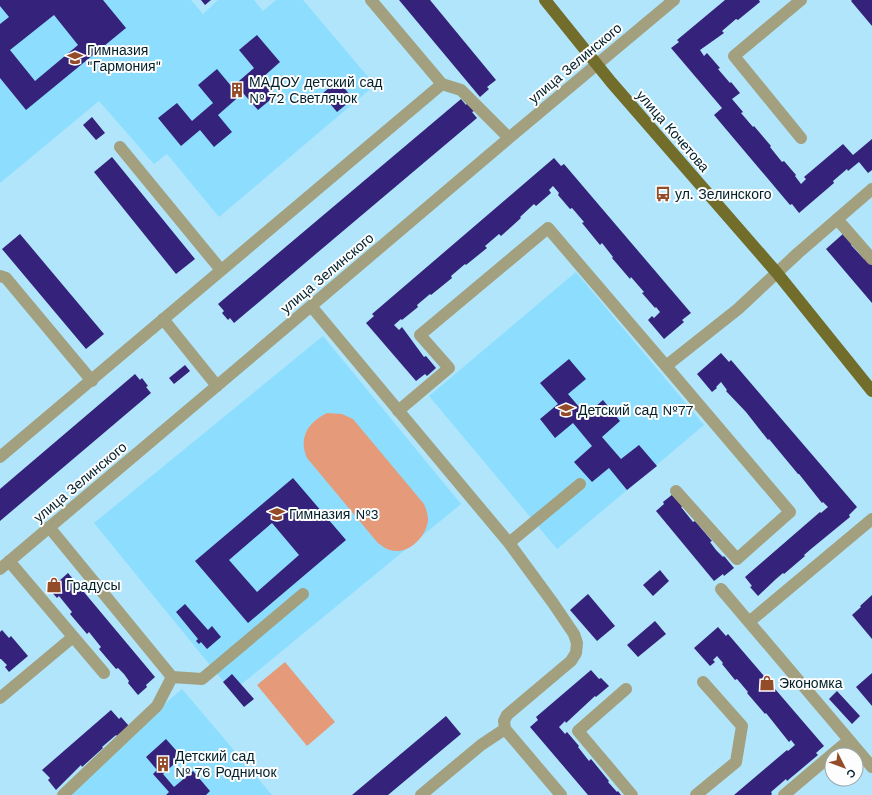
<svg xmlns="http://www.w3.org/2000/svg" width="872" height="795" font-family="'Work Sans',sans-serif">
<rect width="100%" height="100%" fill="#b0e5fb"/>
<path fill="#8ddefe" d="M0 0H191L203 14 218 0H254L263 11 276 0H303L375 85 219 217 167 154 154 164 99 101 0 183Z
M576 272 704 425 557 549 429 396Z
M323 336 461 504 232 692 94 523Z
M182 689 272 795H71L66 788Z"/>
<path fill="#e59b7a" d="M327 413 342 414 353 419 424 504C426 509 428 514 428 520 427 536 408 556 390 550 385 549 381 545 377 542L307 458C298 438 308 422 327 413Z
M285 662 335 722 307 746 257 685Z"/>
<path fill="#35237b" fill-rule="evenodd" d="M0 0H103L126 28 26 110 0 78V24L9 17 0 6ZM54 15 78 45 35 81 10 50Z
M201 0H211L205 5Z
M399 0H430L496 80 487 87 489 89 480 97Z
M725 0H759L760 2 738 20 736 19 722 31 724 33 700 50 704 56 707 53 720 68 718 69 730 83 731 82 740 93 732 99 743 112 741 113 753 127 754 126 771 146 770 147 782 162 784 161 796 175 795 176 801 184 806 179 804 177 843 144 853 155 872 139V170L868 173 859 162 848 171 847 169 833 181 834 183 799 213 792 204 790 205 714 115 722 108 671 48 679 42 677 40Z
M852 0H872V26L851 1Z
M257 35 280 62 262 78 276 95 258 110 243 93 218 115 232 132 214 147 200 130 181 146 158 118 177 103 192 121 213 103 198 85 217 69 232 87 254 68 239 50Z
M338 80 353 99 337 112 322 94Z
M461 99 466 105 467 103 474 111 472 112 477 118 234 323 230 318 228 320 222 313 224 311 218 304Z
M92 117 105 133 96 140 83 125Z
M112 157 195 259 176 274 94 172Z
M554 158 561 166 564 164 691 313 682 320 684 322 664 339 648 320 652 316 654 318 660 312 656 307 655 308 642 293 644 292 631 277 630 279 612 258 613 257 602 243 600 245 582 223 584 222 572 208 570 209 558 195 559 193 553 186 549 190 551 193 536 206 534 204 520 217 521 218 501 236 499 234 485 246 487 248 466 265 465 264 451 276 452 278 431 295 430 294 417 305 418 307 402 320 401 319 394 325 399 330 402 327 424 357 426 356 436 368 427 376 425 374 416 381 366 323 374 316 372 314Z
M844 233 853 243 851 245 864 259 865 258 872 265V303L826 249Z
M20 234 104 334 86 349 2 249Z
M721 353 729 362 731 360 857 507 849 515 850 517 811 549 804 555 805 556 784 574 783 573 776 579 758 596 750 587 752 586 745 577 820 512 821 513 828 507 823 502 822 503 799 474H798L769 439 768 440 746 412 726 391 727 390 721 382 716 387 717 388 712 392 697 374Z
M569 359 586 379 568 394 586 415 603 400 620 421 602 437 621 459 639 445 657 466 627 490 609 468 592 482 574 462 592 446 573 423 555 438 540 419 558 404 540 383Z
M185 365 190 371 174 384 169 378Z
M135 374 140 380 142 378 148 386 146 387 151 393 0 521V489Z
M293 478 346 540 248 623 195 561ZM272 523 299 555 257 592 229 560Z
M673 494 683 506 681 507 693 522 695 521 712 541 710 542 716 550 723 557 724 556 734 568 724 576 723 574 714 581 656 511 664 504 663 502Z
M660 570 669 581 653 596 643 585Z
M68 573 155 677 146 685 147 687 138 695 128 683 129 681 124 674 118 668 116 669 99 649 101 647 89 632 87 634 70 614 72 612 59 596 57 598 47 587 57 578 59 581Z
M588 594 615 626 597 641 570 610Z
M872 595V639L852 615 861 607 860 606Z
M185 604 208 630 212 626 221 637 207 649 201 642 199 644 196 641 198 639 176 612Z
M655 621 666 634 638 657 627 645Z
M718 627 726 636 728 634 824 746 816 753 818 755 787 781 786 779 771 792 772 794 771 795H734L787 750 788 751 795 745 791 740 789 742 766 713 765 714 747 693 748 692 737 679 735 680 722 664 723 663 717 656 713 660 715 662 710 666 694 648Z
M2 630 9 638 11 636 28 656 9 672 5 667 7 665 1 659H0V632Z
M591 670 599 679 601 678 609 686 596 697 595 696 566 723 565 721 559 727 565 734 567 732 579 746 578 747 589 761 591 759 609 781 608 782 617 792 618 791 621 795H588L530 727 538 720 536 717Z
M872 673V706L856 687Z
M232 674 254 699 244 707 223 682Z
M837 691 860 716 852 724 829 699Z
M111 710 119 719 121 717 129 726 117 736 116 735 102 747 103 748 82 767 81 765 56 790 48 780 50 778 42 770Z
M446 716 461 734 388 795H352Z
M166 739 182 757 163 774 174 787 193 771 210 791 206 795H166L169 792 153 774 157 770 146 757Z"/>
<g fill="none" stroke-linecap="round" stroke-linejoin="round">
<path stroke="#a2a07f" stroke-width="12" d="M371 0 442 84 461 90 509 138
M801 0 734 56 801 138
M120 147 221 270
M837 219 872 259
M0 276 6 278 92 381
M311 306 509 543 553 603 574 634 577 643 576 653 571 661 507 715 504 721 505 729 561 795
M163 319 217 386
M666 366 790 512 737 559 676 491
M398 411 449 368 420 335 548 228 666 366 738 309 798 253 872 189
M0 457 442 84
M49 527 172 677 157 706 63 795
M509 543 580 484
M9 561 104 673
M0 569 251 357 509 138 674 0
M721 589 872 767
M749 622 872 519
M172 677 202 679 303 594
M626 689 578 731 632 795
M0 698 73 637
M421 795 481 745 505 729
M696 795 736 762 742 726 703 682
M784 795 849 740"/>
<path stroke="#726d2a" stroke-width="12" d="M545 0 611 82 777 273 872 391"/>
</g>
<defs>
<symbol id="school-bare" viewBox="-9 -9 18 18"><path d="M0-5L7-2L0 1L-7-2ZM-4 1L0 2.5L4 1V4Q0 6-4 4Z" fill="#934b28" stroke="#fdfdfd" stroke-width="2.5" paint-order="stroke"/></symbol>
<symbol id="building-bare" viewBox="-9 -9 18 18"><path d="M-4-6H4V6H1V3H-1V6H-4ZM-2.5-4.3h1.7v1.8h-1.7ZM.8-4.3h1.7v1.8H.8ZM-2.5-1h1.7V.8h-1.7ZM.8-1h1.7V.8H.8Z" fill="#934b28" stroke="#fdfdfd" stroke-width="2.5" paint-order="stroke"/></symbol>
<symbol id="bus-bare" viewBox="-9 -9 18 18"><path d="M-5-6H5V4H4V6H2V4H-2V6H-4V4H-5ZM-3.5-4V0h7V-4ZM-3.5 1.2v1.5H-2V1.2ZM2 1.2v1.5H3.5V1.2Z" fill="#934b28" stroke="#fdfdfd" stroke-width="2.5" paint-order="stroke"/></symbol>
<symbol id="shop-bare" viewBox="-9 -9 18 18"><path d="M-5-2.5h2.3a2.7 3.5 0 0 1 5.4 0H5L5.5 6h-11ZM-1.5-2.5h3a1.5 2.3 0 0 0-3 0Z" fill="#934b28" stroke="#fdfdfd" stroke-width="2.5" paint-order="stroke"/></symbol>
</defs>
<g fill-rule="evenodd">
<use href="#school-bare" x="64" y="47" width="22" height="22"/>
<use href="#building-bare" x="226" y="79" width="22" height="22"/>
<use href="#bus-bare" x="652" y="183" width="22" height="22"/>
<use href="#school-bare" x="555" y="399" width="22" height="22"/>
<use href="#school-bare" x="266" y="503" width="22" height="22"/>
<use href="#shop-bare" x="43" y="574" width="22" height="22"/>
<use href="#shop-bare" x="756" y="672" width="22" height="22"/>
<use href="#building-bare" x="152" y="753" width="22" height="22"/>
</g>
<g text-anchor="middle" stroke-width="4" stroke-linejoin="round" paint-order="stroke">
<g font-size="14" fill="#01202b" stroke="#fdfdfd" text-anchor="start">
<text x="87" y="55">Гимназия<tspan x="87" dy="16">"Гармония"</tspan></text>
<text x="249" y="87">МАДОУ детский сад<tspan x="249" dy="16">№ 72 Светлячок</tspan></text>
<text x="675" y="199">ул. Зелинского</text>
<text x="578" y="415">Детский сад №77</text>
<text x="289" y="519">Гимназия №3</text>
<text x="66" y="590">Градусы</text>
<text x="779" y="688">Экономка</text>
<text x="175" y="761">Детский сад<tspan x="175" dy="16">№ 76 Родничок</tspan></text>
</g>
<g font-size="14" fill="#01202b" stroke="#fdfdfd">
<text transform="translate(575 63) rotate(-40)" y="5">улица Зелинского</text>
<text transform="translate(673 131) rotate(49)" y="5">улица Кочетова</text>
<text transform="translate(327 273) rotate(-40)" y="5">улица Зелинского</text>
<text transform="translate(80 482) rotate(-40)" y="5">улица Зелинского</text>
</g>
</g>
<g transform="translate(844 767) rotate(132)"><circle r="19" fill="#fdfdfd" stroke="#98a5a9"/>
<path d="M0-3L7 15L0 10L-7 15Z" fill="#934b28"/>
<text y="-6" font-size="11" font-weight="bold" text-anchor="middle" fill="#01202b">С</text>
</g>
</svg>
